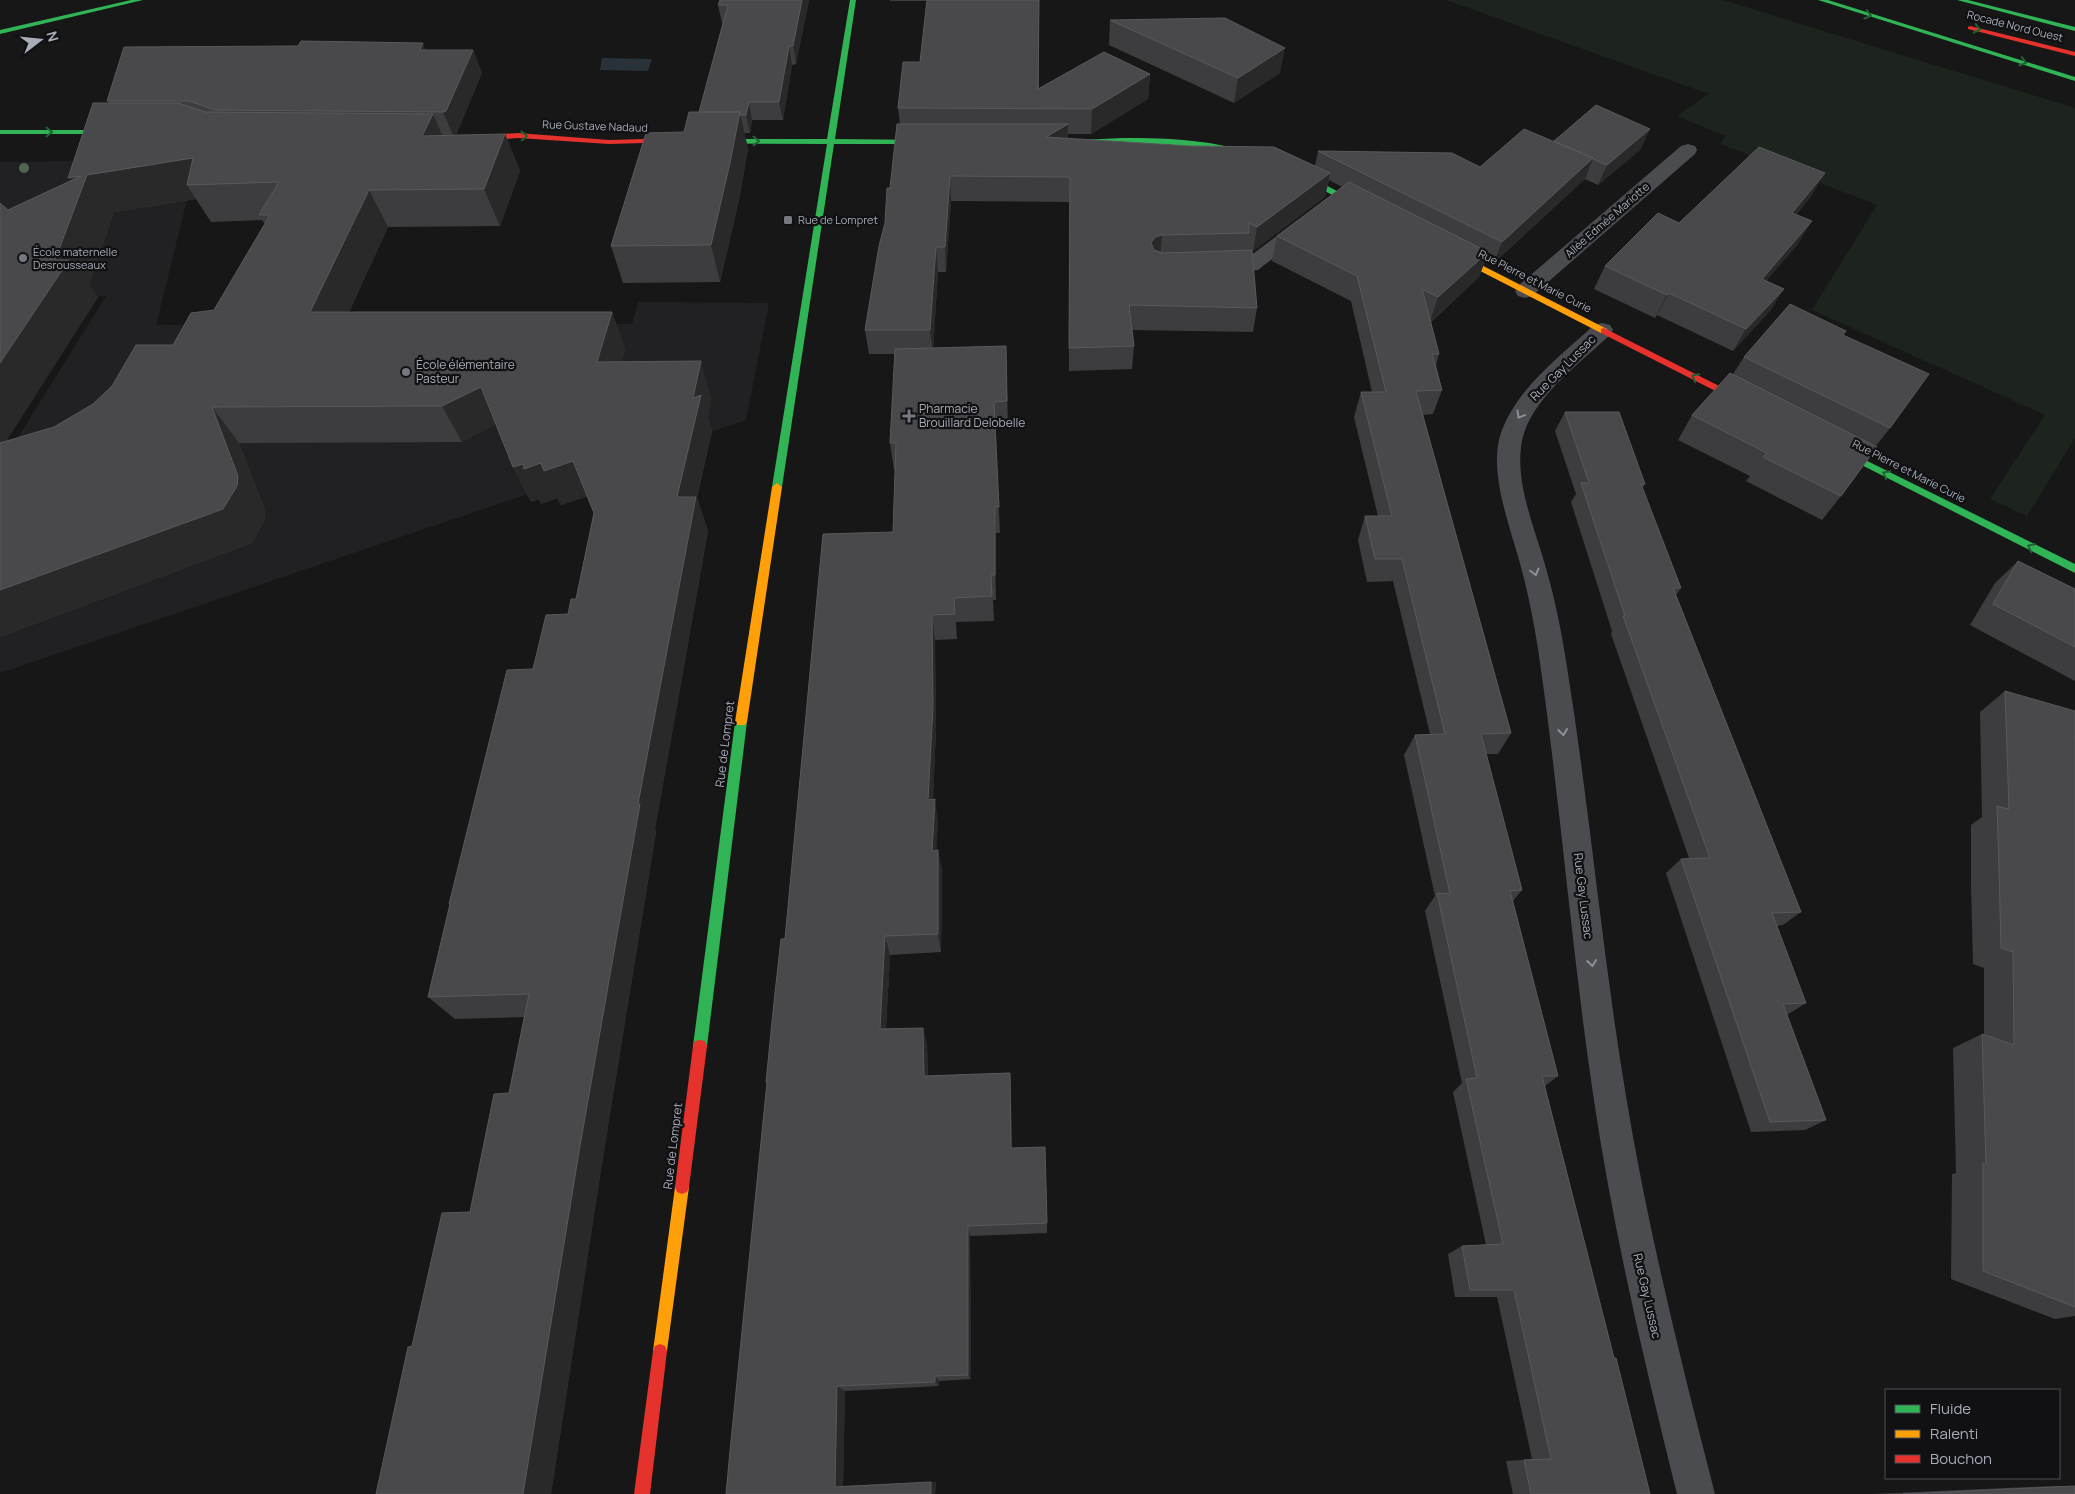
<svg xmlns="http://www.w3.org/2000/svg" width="2075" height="1494" font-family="Manrope,sans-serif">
<rect width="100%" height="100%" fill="#171717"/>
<path fill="#212123" d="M76 161 187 200 156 325 632 324 638 302 769 303 746 420 0 673V466L106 296 33 294 0 301V162Z"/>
<path fill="#1d241e" d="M1446 0H1723L2075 108V438L2027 516 1990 499 2045 415 1812 310 1877 205 1720 144 1726 136 1677 116 1709 94Z"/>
<path fill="#2a3239" d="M602 58 652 59 648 71 600 70Z"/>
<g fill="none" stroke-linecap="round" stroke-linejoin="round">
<path fill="#4b4c50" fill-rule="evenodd" d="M1305 218 1312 220 1315 224 1312 228 1258 270 1216 273 1209 271 1206 266 1209 261 1246 259 1298 220Z"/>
<path fill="#4b4c50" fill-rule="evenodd" d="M1688 144 1695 146 1697 150 1695 154 1532 296 1525 298 1518 296 1515 291 1518 286 1681 146Z
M1602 323 1610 325 1613 330 1610 335C1578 365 1526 402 1521 447 1516 489 1537 533 1547 572 1556 603 1562 635 1567 667 1590 810 1602 953 1626 1096 1648 1230 1681 1362 1715 1494H1677C1644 1362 1613 1229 1593 1094 1571 946 1560 797 1538 649 1534 623 1529 597 1522 571 1512 530 1486 471 1502 430 1519 386 1561 356 1594 325Z"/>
<path fill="#30b455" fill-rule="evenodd" d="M131 0H143L0 34V30Z
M850 0H856L835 139 931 140 935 142 931 144H834L782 487 777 491 772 487 827 144 644 143 640 141 644 139H827Z
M1818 0H1828L2075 77V81Z
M1957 0H1968L2075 27V31Z
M0 130H122L126 132 122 134H0Z
M1123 138C1161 138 1200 139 1238 149 1244 151 1251 152 1256 155L1252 157C1194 143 1138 142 1079 144L1075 142 1079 140Z
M1291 170H1297L1371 209 1364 211 1291 174Z
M1831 443 2075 564V573L1828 448V444Z
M741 717 745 719 747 722 707 1046 705 1051 700 1052 695 1051 693 1046 735 722 737 719Z"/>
<path fill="#ff9f0a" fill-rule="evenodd" d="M1450 249 1607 329 1608 331 1607 333H1601L1447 254 1446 252Z
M777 483 782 487 747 722 745 725H737L735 722 772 487Z
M682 1180 687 1182 689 1187 667 1351 665 1356 660 1358 655 1356 653 1351 675 1187 677 1182Z"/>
<path fill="#e5322d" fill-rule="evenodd" d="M1970 26 2075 52V56L1968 29V27Z
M518 133 609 140 644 139 648 141 644 143 609 144 518 138 470 142 466 140 486 135Z
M1604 328 1753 403 1755 405 1750 408 1747 407 1601 333V329Z
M700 1040 705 1041 707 1046 689 1187 687 1192 682 1194 677 1192 675 1187 693 1046 695 1041Z
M660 1344 665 1346 667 1351 650 1494H634L653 1351 655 1346Z"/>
</g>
<circle fill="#506451" cx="24" cy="168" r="5"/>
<path fill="#3d3d3f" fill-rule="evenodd" d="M809 0 796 64 792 65 783 120H752L750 133H744L748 149 739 200 720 282 623 283 611 246 684 132 699 112 723 23H722L718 5Z
M890 0H1039V89L1150 74 1148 99 1091 134H1068V139L1315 166 1318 151 1480 167 1554 141 1641 149 1598 185 1585 179 1494 263 1486 259 1479 277 1431 322 1439 354 1436 365 1442 390 1433 414 1423 415 1511 733 1498 754H1486L1522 890 1513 901 1558 1076 1545 1086 1614 1358 1650 1494H1513L1506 1461 1532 1459 1497 1297H1455L1448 1254 1462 1246 1486 1245 1453 1092 1462 1083 1425 911 1435 896 1404 755 1415 735 1430 734 1393 581 1367 582 1358 540 1365 516H1378L1354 417 1361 392H1372L1351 301 1272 261 1277 236 1342 187 1329 180 1325 197 1253 251H1252L1257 308 1253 332 1132 330 1134 346 1132 369 1069 371V202L951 201 946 272H938L933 348 1006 346 1008 428 995 429 1000 533H996V600H993L994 621 956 622 957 639 935 640 936 730 933 799 938 821 936 850H938L942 871 941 952 890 955 886 1029 927 1044 928 1076 1010 1073 1012 1148 1047 1223V1233L970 1236 971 1379 939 1381V1386L845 1391 843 1486 931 1482H936L935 1494H726L767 1084 766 1082 785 939 893 532 895 470H894L890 443 895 354H869L865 330 885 223 890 188 900 124 898 108 920 62 927 1H890Z
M1110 20 1280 73 1234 103 1109 45Z
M425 50H473L482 73 456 135H442L505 134 520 171 500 226 388 227 349 312H612L625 349 621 362 711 397 708 417 712 431 697 498 708 531 655 829 656 832 602 1163 551 1494H376L412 1346 470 1212 509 1093 524 1017 455 1019 428 997 450 905 449 904 533 669 568 614 576 599 594 513 588 496 561 505 557 498 541 504 539 499 531 502 513 467 496 424 462 442 239 443 265 510 264 521 252 543 0 637 8 210 70 181 109 103 107 101ZM196 199 211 222 262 220 265 224 214 310 173 345 93 404 54 427 6 441 98 297 89 285 114 212Z
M1825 173 1811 196 1796 215 1798 244 1766 281 1784 289 1770 311 1733 351 1657 315 1655 318 1594 289 1605 266 1679 223Z
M1843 335 1890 428 1876 446 1841 496 1822 520 1746 481 1750 476 1678 440 1692 415 1733 374 1744 357Z
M1565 412 1645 484 1642 489 1681 588 1676 595 1801 912 1783 925 1777 926 1806 1003 1787 1015 1826 1120 1805 1130 1751 1132 1666 873 1681 859 1689 858 1611 634 1612 631 1571 502 1576 494 1555 431Z
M2018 561 2075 589V681L1970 625 1995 583Z
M2005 691 2075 736V1316L2055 1319 1951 1279 1952 1174 1956 1173 1953 1048 1982 1034 1984 1035V968L1973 964 1971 885V825L1982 817 1980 712Z
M2054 1486H2075V1494H1871Z"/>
<path fill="#29292a" d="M802 0H809L796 64 793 46Z
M423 43 432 67 420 50Z
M789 46 792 65 783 120 779 102Z
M1285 48 1280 73 1234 103 1238 78Z
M473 50 482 73 456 135H453L443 112Z
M1150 74 1148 99 1091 134 1092 109Z
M749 102 752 120 750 133 746 115Z
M740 112 748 149 739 200 720 282 711 245Z
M433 114 449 151 422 136Z
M1068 124 1067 149 1046 137Z
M1650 129 1641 149 1598 185 1607 165Z
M505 134 520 171 500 226 484 189Z
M193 158 187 185 196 199 114 212 89 285 98 297 0 451V363L55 260 80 194 68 178Z
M1593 158 1585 179 1494 263 1502 242Z
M1330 173 1325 197 1253 251 1257 227Z
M1825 173 1811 196 1778 236 1792 213Z
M950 176 951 201 946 272 945 247Z
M369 190 388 227 332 348 310 312Z
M1812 221 1798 244 1749 301 1762 279Z
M1162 235 1160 259 1152 261 1151 243 1155 237Z
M936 247 938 272 933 354 930 330Z
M1488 252 1479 277 1430 322 1438 297Z
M1784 289 1770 311 1733 351 1746 329Z
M1669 293 1657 315 1655 318 1667 295Z
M612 312 625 349 611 398 597 362Z
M701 361 711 397 708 417 712 431 697 498 708 531 655 829 656 832 602 1163 551 1494H523L580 1146 638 804 677 497 693 398Z
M481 387 499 423 462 442 442 406Z
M212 407 239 443 265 510 264 521 252 543 0 637V590Z
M573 461 589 496 561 505 557 498 541 504 539 499 531 502 513 467 523 464Z
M995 507 996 533V600L995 575Z
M932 615 935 640 936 730 932 821 928 800Z
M935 799 938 821 935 871 932 851Z
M938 850 942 871 941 952 938 934Z
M885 936 890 955 885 1045 880 1029Z
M923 1028 927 1044 928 1091 924 1076Z
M1010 1073 1011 1088 1012 1161 1011 1148Z
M968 1226 970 1236 971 1379 968 1375Z
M935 1376 939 1381V1386L935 1382Z
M837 1386 845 1391 843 1487H835Z
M931 1482H936L935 1494H931Z"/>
<path fill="#49494c" stroke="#58595d" d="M720 0H802L793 46H789L779 102H749L746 115H740V112H699L728 5H718Z
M927 0H1039L1038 89 1104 52 1150 74 1092 109 898 108 903 62H920Z
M1225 18 1285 48 1238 78 1110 20Z
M301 41 423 43 420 50H473L446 111 443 112 215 110 189 101H107L124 47 298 46Z
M93 103H178L205 112 433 114 422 136 505 134 484 189 369 190 310 312H612L597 362 701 361 693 398 701 395 677 497H696L638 804H640L580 1146 523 1494H376L408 1347 412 1346 442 1213 470 1212 494 1094 509 1093 529 994 428 997 450 904H449L507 670 533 669 546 615 568 614 571 599H576L594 513 573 461 544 471 541 463 524 469 523 464 513 467 481 387 442 406 212 407 238 476 237 486 223 509 0 590V443L54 427 93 404 112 386 136 345H173L191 313 214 310 270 215H259L279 182 187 185 193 158 87 175 55 260H69L0 363V203L8 210 81 176 68 178Z
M1596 105 1650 129 1607 165 1593 159V158L1554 141Z
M689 112H740L730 163 711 245 611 246 646 133 684 132Z
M897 124H1068L1046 137 1190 146 1274 147 1330 173 1257 227 1249 223V233L1162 235 1155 237 1151 243 1154 250 1163 253 1252 250 1257 308 1129 305 1134 346 1069 348 1070 177 950 176 945 247H936L930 330H865L879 246 885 223 887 188H890Z
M1524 129 1593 158 1502 242 1318 151 1452 153 1480 167Z
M1759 147 1825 173 1792 213 1812 221 1762 279 1784 289 1746 329 1669 293 1667 295 1605 266 1658 213 1679 223Z
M1349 182 1488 252 1438 297 1422 289 1439 354H1432L1442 390 1416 391 1511 733 1481 734 1522 890 1510 891 1558 1076H1542L1614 1358H1616L1650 1494H1531L1524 1460 1551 1459 1514 1290H1470L1462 1246 1503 1244 1466 1079 1477 1078 1437 893 1450 894 1415 735 1445 734 1402 559H1375L1365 516H1392L1361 392H1386L1357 276 1277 236Z
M1790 304 1846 331 1843 335 1929 374 1890 428 1744 357Z
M1006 346 1007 401 994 402 999 507H995V575H991L992 596 954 598 955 614 932 615 933 707 928 800 935 799 932 851 938 850V934L885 936 880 1029 923 1028 924 1076 1010 1073 1011 1148 1045 1147 1047 1223 968 1226V1375L935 1376V1382L837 1386 835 1487 931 1482V1494H726L730 1451 767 1082H766L774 1002 781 939H785L823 534 893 532 896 443H890L895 349Z
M1730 373 1877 447 1841 496 1763 457 1767 453 1692 415Z
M1565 412H1619L1645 484H1641L1681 588H1673L1801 912 1772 913 1806 1003 1783 1004 1826 1120 1770 1122 1681 859 1710 858 1623 616H1625L1581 483H1589Z
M2018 561 2075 589V647L1993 604Z
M2005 691 2075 711V734L2074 736H2075V1307L1983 1271V1163L1986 1165 1982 1034 2014 1045 2013 952 2001 948 1999 867 1997 806 2009 809Z
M2075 1486V1494H1903Z"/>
<defs><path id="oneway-chevron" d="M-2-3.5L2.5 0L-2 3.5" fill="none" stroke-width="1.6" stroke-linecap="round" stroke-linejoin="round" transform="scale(1.25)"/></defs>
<g stroke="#206234">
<use href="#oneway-chevron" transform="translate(1868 15) rotate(17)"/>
<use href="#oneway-chevron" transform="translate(1977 29) rotate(14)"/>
<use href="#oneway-chevron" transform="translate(2023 62) rotate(17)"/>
<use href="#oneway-chevron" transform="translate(49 132)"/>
<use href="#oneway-chevron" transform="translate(524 136) rotate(-1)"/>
<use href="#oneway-chevron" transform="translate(756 141)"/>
<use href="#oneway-chevron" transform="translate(1695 377) rotate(-153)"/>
<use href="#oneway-chevron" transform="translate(1886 474) rotate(-153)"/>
<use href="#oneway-chevron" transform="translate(2031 547) rotate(-153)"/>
</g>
<g stroke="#8c9099">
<use href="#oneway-chevron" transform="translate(1520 415) rotate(121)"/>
<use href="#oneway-chevron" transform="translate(1535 572) rotate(75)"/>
<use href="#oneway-chevron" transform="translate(1563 732) rotate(83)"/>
<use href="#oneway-chevron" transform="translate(1592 963) rotate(83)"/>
</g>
<g fill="#757880" stroke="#111113" stroke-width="2">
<rect x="783" y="215" width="10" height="10" rx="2.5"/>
<circle cx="23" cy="258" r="5"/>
<circle cx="406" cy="372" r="5"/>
<path d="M906.5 408.5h5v5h5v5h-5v5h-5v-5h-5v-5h5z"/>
</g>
<g text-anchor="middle" stroke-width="4.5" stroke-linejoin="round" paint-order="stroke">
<g font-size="11" fill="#a8adb8" stroke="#111113">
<text transform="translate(2015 26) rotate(14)" y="4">Rocade Nord Ouest</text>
<text transform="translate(595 126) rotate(2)" y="4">Rue Gustave Nadaud</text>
<text transform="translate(1607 220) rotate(-41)" y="4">Allée Edmée Mariotte</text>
<text transform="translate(1535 281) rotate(27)" y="4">Rue Pierre et Marie Curie</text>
<text transform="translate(1909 471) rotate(27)" y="4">Rue Pierre et Marie Curie</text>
</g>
<g font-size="11" fill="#a8adb8" stroke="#111113" text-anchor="start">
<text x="798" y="224">Rue de Lompret</text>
<text x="33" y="256">École maternelle<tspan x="33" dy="13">Desrousseaux</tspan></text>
</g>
<g font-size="12" fill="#a8adb8" stroke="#111113" text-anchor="start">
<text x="416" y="369">École élémentaire<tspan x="416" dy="14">Pasteur</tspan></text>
<text x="919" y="413">Pharmacie<tspan x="919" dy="14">Brouillard Delobelle</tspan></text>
</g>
<g font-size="12" fill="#a8adb8" stroke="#111113">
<text transform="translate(1563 368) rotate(-45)" y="4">Rue Gay Lussac</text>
<text transform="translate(725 744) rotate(-83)" y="4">Rue de Lompret</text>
<text transform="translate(1583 896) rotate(83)" y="4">Rue Gay Lussac</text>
<text transform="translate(673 1146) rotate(-83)" y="4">Rue de Lompret</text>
<text transform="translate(1647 1296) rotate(77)" y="4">Rue Gay Lussac</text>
</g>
</g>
<rect x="1885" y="1389" width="175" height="90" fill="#111113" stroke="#4d4f55"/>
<rect x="1895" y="1405" width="25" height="8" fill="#30b455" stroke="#4d4f55"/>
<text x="1930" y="1414" font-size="15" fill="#a8adb8">Fluide</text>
<rect x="1895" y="1430" width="25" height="8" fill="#ff9f0a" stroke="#4d4f55"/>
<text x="1930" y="1439" font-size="15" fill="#a8adb8">Ralenti</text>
<rect x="1895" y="1455" width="25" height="8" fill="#e5322d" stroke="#4d4f55"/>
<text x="1930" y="1464" font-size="15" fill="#a8adb8">Bouchon</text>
<g transform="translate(40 40) rotate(74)" stroke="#111113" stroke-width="4" paint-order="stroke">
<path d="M0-4L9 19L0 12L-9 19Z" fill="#a8adb8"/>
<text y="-8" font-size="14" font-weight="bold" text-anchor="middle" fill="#a8adb8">N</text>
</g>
</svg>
